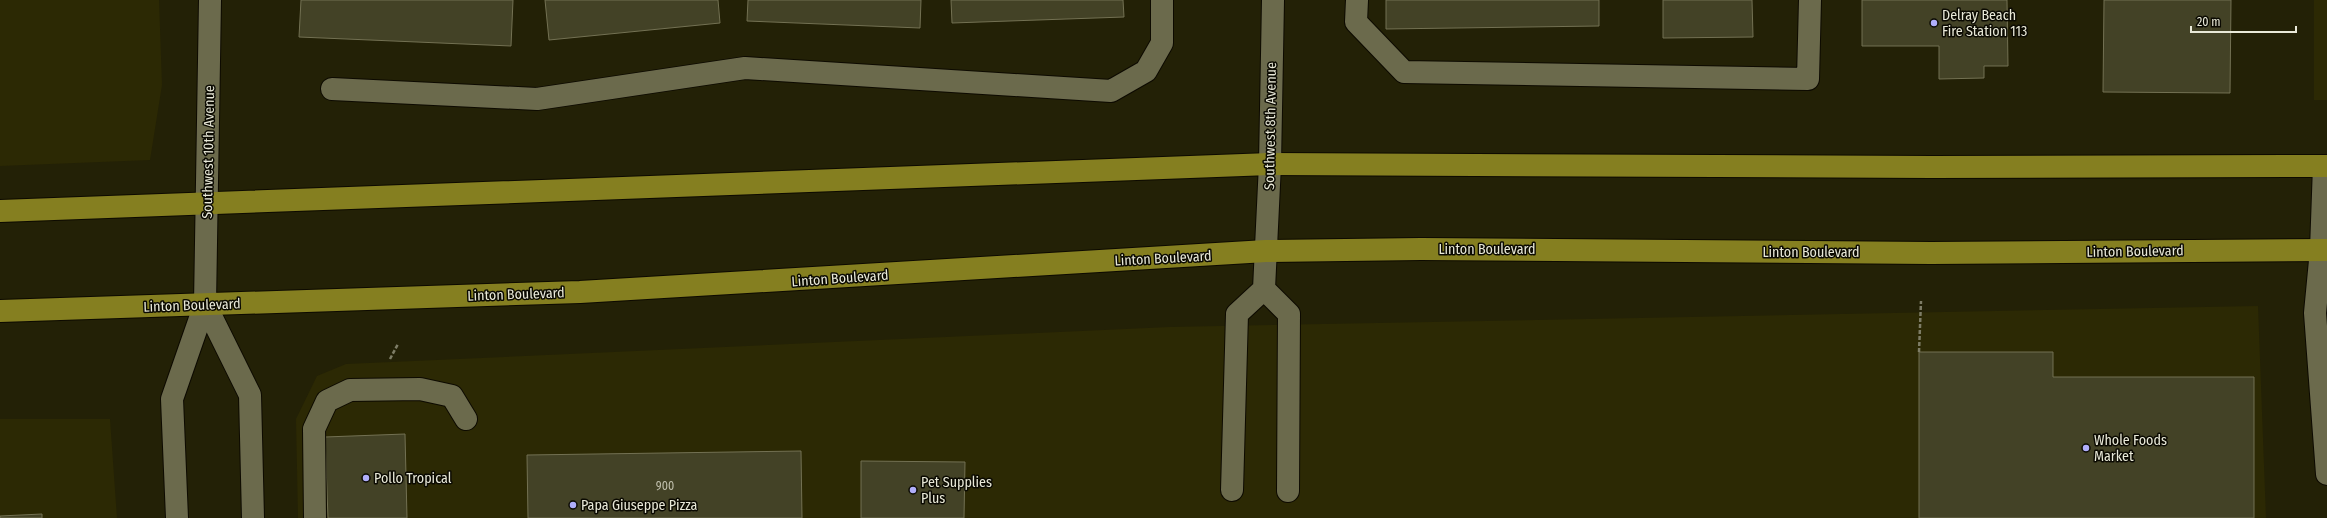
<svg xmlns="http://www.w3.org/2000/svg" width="2327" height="518" font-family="'Fira Sans Condensed',sans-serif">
<rect width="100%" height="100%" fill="#232106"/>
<path fill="#2c2904" d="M0 0H159L162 85 150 160 0 166Z
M2314 0H2327V100H2314Z
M2258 306 2266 518H298L296 419 317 376 346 364 1170 327Z
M0 419H110L117 518H0Z"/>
<path fill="#434226" stroke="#737153" d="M301 0H513L511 46 299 37Z
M545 0H718L720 23 549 40Z
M748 0H921L920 28 747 21Z
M951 0H1123L1124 17 952 23Z
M1386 0H1599V26L1386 29Z
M1663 0H1752L1753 37 1663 38Z
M1862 0H2007L2008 66H1984V78L1939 79V46H1862Z
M2104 0H2231L2230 93 2103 92Z
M1919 352H2053V377H2254V518H1919Z
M405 434 407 518H328L325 437Z
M801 451 802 518H528L527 455Z
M861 461 965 462 964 518H861Z
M42 514V518H0V516Z"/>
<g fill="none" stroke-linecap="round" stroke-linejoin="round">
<defs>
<path id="minor" d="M1357 0 1356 22 1404 72 1808 79 1810 0
M332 89 537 99 745 68 1111 91 1146 71 1162 43V0
M2324 166 2321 250 2315 313 2327 474
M1264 289 1289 314 1288 491
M205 304 250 395 253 518
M1232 490 1237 314 1264 289 1270 164 1273 0
M177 518 172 399 205 304 210 0
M315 518 314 429 327 401 350 390 420 389 452 396 466 419"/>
<path id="major" d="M0 211 1270 164 1932 167 2327 166
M0 311 580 292 1266 251 1421 249 1931 253 2327 250"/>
</defs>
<use href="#minor" stroke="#0d0a00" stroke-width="24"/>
<use href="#major" stroke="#0d0a00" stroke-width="24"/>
<path stroke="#7e7d66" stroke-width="2.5" stroke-dasharray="4 2" stroke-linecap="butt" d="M1919 352 1921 301
M390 359 398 344"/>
<use href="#minor" stroke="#6b6a4c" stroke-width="22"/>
<use href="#major" stroke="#857f20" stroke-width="22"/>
</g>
<g fill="#b0aefa" stroke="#0b0a02" stroke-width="1.5">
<circle cx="1934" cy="23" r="4"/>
<circle cx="2086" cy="448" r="4"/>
<circle cx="366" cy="478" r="4"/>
<circle cx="913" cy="490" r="4"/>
<circle cx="573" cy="505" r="4"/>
</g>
<g text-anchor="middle" stroke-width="3" stroke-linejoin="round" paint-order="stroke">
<g font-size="12" fill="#c0bfac">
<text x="665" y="490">900</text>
</g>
<g font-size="14" fill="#e9e9d8" stroke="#0b0a02" text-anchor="start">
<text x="1942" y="20">Delray Beach<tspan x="1942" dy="16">Fire Station 113</tspan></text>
<text x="2094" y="445">Whole Foods<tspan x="2094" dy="16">Market</tspan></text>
<text x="374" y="483">Pollo Tropical</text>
<text x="921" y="487">Pet Supplies<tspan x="921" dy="16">Plus</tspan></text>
<text x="581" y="510">Papa Giuseppe Pizza</text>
</g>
<g font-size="14" fill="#e9e9d8" stroke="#0b0a02">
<text transform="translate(1270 126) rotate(-89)" y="5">Southwest 8th Avenue</text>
<text transform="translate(208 152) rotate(-89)" y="5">Southwest 10th Avenue</text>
<text x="1487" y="254">Linton Boulevard</text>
<text transform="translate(2135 251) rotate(-1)" y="5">Linton Boulevard</text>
<text x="1811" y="257">Linton Boulevard</text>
<text transform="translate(1163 258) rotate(-3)" y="5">Linton Boulevard</text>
<text transform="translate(840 278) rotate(-4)" y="5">Linton Boulevard</text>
<text transform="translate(516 294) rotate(-2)" y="5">Linton Boulevard</text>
<text transform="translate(192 305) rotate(-2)" y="5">Linton Boulevard</text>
</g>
</g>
<path d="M2191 26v6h105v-6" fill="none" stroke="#e9e9d8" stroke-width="2"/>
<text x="2197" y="26" font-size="12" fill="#e9e9d8" stroke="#0b0a02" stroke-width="3" paint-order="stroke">20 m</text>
</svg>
